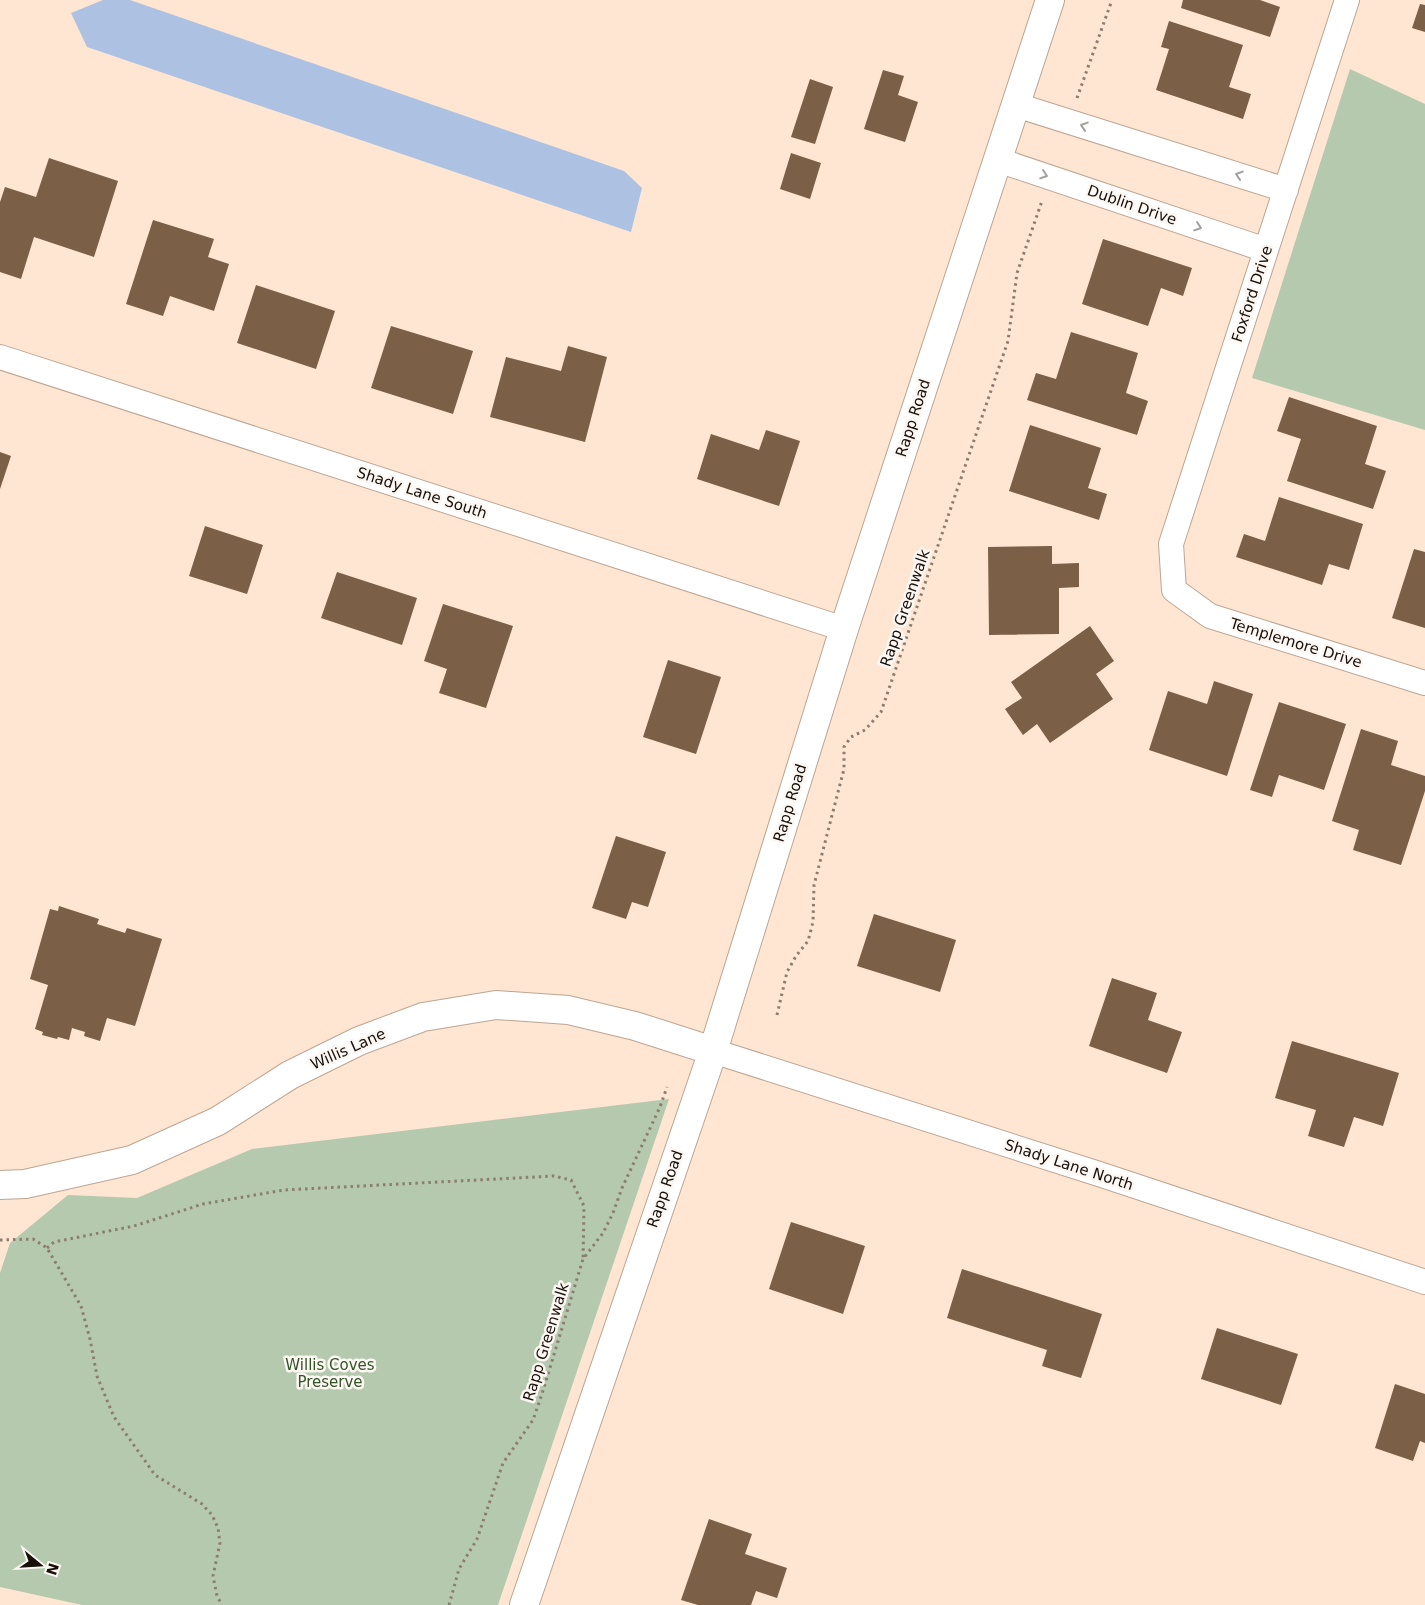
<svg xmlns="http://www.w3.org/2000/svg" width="1425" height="1605" font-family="'DejaVu Sans',sans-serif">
<rect width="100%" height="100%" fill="#fee6d2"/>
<path fill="#b5c9af" d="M1350 69 1425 104V430L1252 378Z
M669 1099 498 1605H82L0 1587V1273L10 1243 68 1195 137 1198 252 1149Z"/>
<path fill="#adc2e3" d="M103 0H130L624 171 642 188 631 232 87 47 71 13Z"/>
<path fill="#7b5f46" d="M1183 0H1260L1280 7 1270 37 1181 8Z
M1420 4 1425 5V32L1412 28Z
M1169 21 1243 45 1229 87 1251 94 1243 119 1156 90 1169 49 1161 47Z
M883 70 904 76 898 95 918 102 905 142 864 129Z
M810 79 833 87 815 144 791 137Z
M791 153 821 163 810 199 780 189Z
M49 158 118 181 94 257 34 237 21 279 0 272V202L5 187 36 197Z
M153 220 214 239 208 257 229 264 214 311 170 296 163 316 126 304Z
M1103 239 1192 268 1183 296 1161 288 1148 326 1082 304Z
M256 285 335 311 316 369 237 343Z
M391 326 473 351 453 414 371 388Z
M1071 332 1138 353 1126 393 1148 401 1137 435 1027 400 1036 373 1056 379Z
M568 346 607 357 585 442 490 417 506 357 561 371Z
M1289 397 1377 426 1365 464 1386 471 1373 509 1287 481 1301 439 1277 431Z
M1030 425 1101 448 1088 488 1107 494 1099 520 1009 491Z
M766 430 800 441 779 506 697 479 711 434 759 450Z
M0 452 11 456 0 489Z
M1279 497 1363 524 1349 570 1329 564 1322 585 1236 557 1244 534 1265 541Z
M205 526 263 545 247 594 189 576Z
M1052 546V564L1079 563V587L1059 588V634L989 635 988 547Z
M1414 549 1425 552V628L1392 618Z
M337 572 417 598 402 645 321 618Z
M443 604 513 626 486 708 439 693 447 669 424 661Z
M1090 626 1114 661 1096 674 1113 699 1050 743 1037 724 1023 735 1005 709 1022 698 1011 682Z
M668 660 721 677 696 754 643 737Z
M1214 681 1253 694 1227 776 1149 750 1168 691 1207 704Z
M1279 702 1346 724 1324 790 1279 775 1272 797 1250 790Z
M1361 729 1398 741 1391 765 1425 776V791L1401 865 1353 850 1359 830 1332 821Z
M616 836 666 852 648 907 632 902 626 919 592 908Z
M59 906 99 919 97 924 125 933 127 928 162 939 135 1026 107 1018 100 1041 84 1036 85 1032 72 1028 69 1040 58 1037 57 1039 42 1035 43 1032 35 1029 48 985 30 979 50 909 58 911Z
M874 914 956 940 940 992 857 966Z
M1112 978 1157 993 1148 1020 1182 1032 1167 1073 1089 1046Z
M1292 1041 1399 1073 1383 1126 1354 1117 1344 1147 1308 1136 1316 1110 1275 1098Z
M791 1222 865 1246 843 1314 769 1289Z
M962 1269 1102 1314 1081 1378 1042 1366 1047 1350 947 1318Z
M1217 1328 1298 1354 1281 1405 1201 1379Z
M1395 1384 1425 1394V1443L1420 1441 1413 1461 1375 1448Z
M709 1519 752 1534 745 1554 787 1568 777 1598 756 1591 751 1605H698L681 1600Z"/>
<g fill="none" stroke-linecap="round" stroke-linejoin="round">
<defs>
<path id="street" d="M1347 0 1171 544 1174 590 1210 616 1425 683
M1016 105 1286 190
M998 160 1266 250
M0 357 844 629
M713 1051 1099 1174 1425 1282"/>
<path id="secondary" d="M0 1185 25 1184 132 1160 218 1121 290 1075 359 1041 423 1017 496 1005 568 1010 635 1026 713 1051
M524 1605 713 1051 844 629 1050 0"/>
</defs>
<use href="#street" stroke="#bca593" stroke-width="26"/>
<use href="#secondary" stroke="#bca593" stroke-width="30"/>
<path stroke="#8d7d6f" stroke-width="3" stroke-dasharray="2.5 4" stroke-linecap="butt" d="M1077 98 1112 0
M777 1015 787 972 796 956 808 941 813 922 814 885 844 769V747L851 737 865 730 881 712 1008 341 1017 273 1042 201
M0 1240 33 1239 47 1248 81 1306 90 1339 97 1376 114 1417 155 1475 202 1504 212 1515 218 1528 220 1543 213 1576 217 1596 222 1605
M47 1248 54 1242 134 1226 203 1204 284 1190 554 1176 571 1180 584 1206 583 1259
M449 1605 459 1569 477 1539 503 1463 533 1420 542 1394 583 1259 603 1233 613 1213 622 1188 660 1107 667 1087"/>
<use href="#street" stroke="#fff" stroke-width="24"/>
<use href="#secondary" stroke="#fff" stroke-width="28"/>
</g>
<defs><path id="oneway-chevron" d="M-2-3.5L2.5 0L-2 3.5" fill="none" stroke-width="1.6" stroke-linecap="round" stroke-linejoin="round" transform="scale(1.25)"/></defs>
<g stroke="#a29f9c">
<use href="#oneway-chevron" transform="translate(1084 126) rotate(-162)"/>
<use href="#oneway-chevron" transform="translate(1044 175) rotate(19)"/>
<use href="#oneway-chevron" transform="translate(1239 175) rotate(-162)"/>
<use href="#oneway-chevron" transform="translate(1198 227) rotate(19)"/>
</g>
<g text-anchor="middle" stroke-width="5" stroke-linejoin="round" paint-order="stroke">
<g font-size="15" fill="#170f08" stroke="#fcf7f3">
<text transform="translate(1132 205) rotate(19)" y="5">Dublin Drive</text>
<text transform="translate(1252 294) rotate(-72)" y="5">Foxford Drive</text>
<text transform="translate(913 418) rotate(-72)" y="5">Rapp Road</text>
<text transform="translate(422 493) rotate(18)" y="5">Shady Lane South</text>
<text transform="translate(905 608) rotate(-71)" y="5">Rapp Greenwalk</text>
<text transform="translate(1296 643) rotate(17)" y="5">Templemore Drive</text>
<text transform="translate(790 803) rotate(-73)" y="5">Rapp Road</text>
<text transform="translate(348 1049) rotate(-24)" y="5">Willis Lane</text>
<text transform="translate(1069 1165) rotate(18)" y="5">Shady Lane North</text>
<text transform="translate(665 1189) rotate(-71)" y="5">Rapp Road</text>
<text transform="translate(546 1342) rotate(-73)" y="5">Rapp Greenwalk</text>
</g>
<g font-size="15" fill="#315427" stroke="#fcf7f3">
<text x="330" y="1370">Willis Coves<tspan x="330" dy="17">Preserve</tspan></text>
</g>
</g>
<g transform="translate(40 1565) rotate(108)" stroke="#fcf7f3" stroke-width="4" paint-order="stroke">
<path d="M0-4L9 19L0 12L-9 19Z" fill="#170f08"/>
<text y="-8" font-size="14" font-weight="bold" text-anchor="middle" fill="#170f08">N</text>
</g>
</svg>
